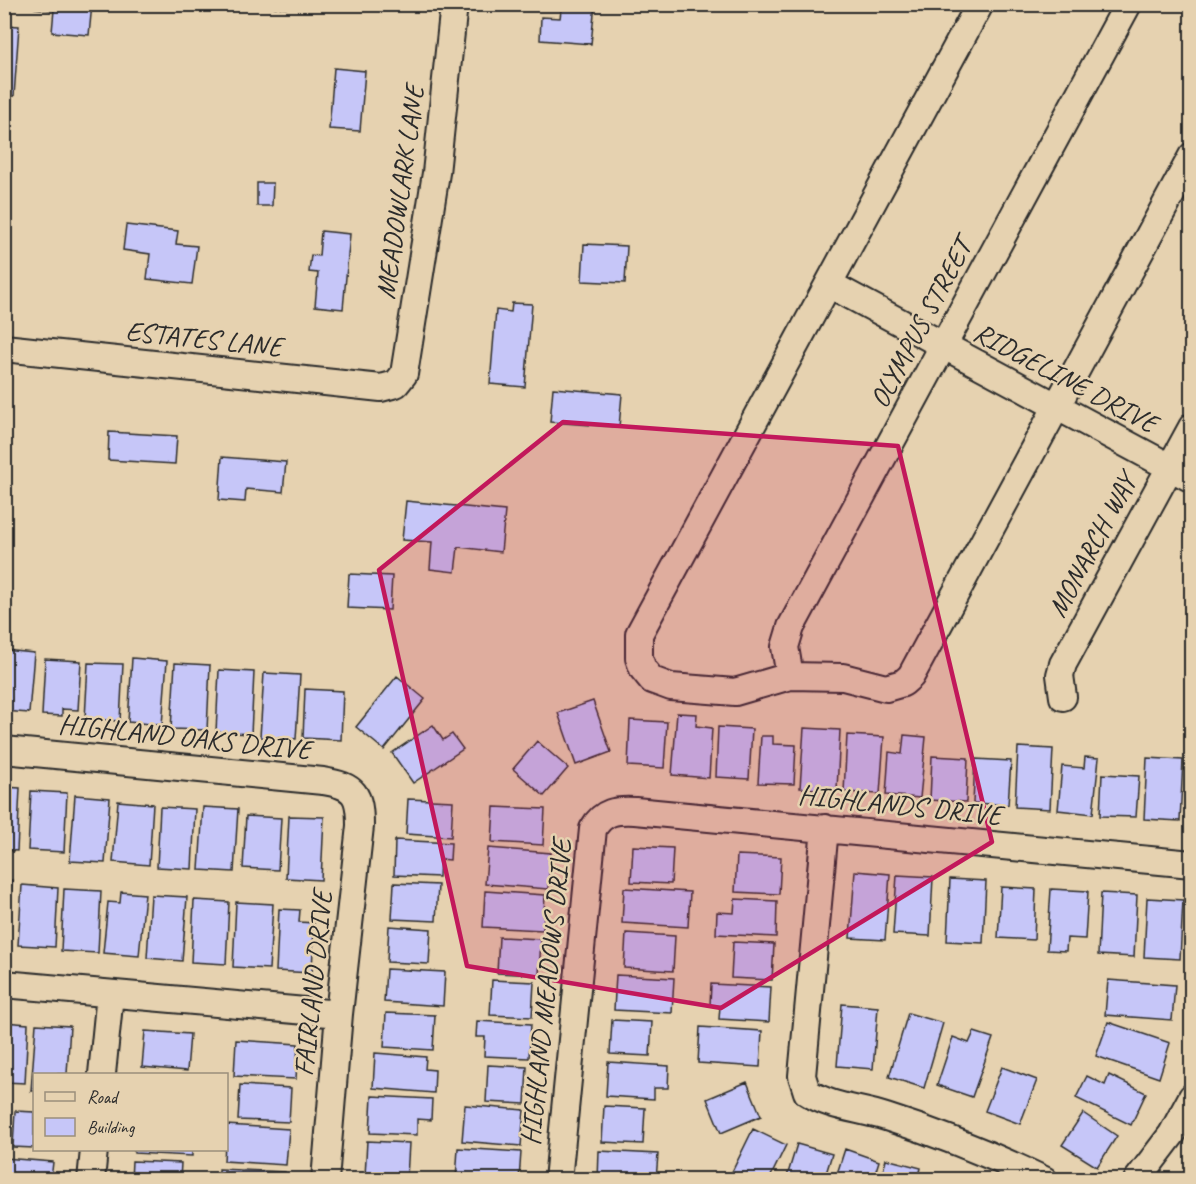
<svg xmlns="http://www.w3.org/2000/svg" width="1196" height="1184" font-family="Caveat,sans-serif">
<rect width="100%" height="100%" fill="#e6d2b0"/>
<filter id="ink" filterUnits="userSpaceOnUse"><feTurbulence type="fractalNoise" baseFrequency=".0167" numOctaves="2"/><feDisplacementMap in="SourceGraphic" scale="12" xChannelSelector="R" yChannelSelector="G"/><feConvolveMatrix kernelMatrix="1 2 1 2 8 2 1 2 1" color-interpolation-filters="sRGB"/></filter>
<g filter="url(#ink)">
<path fill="#c6c6f8" stroke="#2b2b2b" stroke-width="1.5" d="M35 4H92L89 35 52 32 54 10 35 8Z
M243 4H286V8Z
M562 4H595L591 44 540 40 541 17 560 18Z
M4 25 19 26 14 96 4 95Z
M334 68 365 71 360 131 329 129Z
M257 183H273L272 206H257Z
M126 225 178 231 176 244 197 246 192 284 147 279 150 254 123 250Z
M321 231 350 234 343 309 315 306 318 273 309 272 311 255 319 256Z
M584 244 627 246 625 283 582 281Z
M512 303 532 304 525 387 490 384 496 310 511 312Z
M553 388 622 394 619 427 550 422Z
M109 432 177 436 175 464 108 460Z
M222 457 286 462 283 492 246 489 245 502 219 500Z
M406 501 505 511 501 552 458 547 455 572 430 569 432 542 402 540Z
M349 574 392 576 390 610 347 608Z
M4 650 34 653 29 713 4 711Z
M132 658 167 661 162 725 128 722Z
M45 659 81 661 78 710 62 709V716L42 715Z
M88 663 123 664 120 721 85 719Z
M175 663 210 665 207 730 171 729Z
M219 670 254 672 251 734 216 732Z
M264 673 300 675 296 739 260 737Z
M397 676 425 699 384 750 356 727Z
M305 689 343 691 341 740 303 738Z
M593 701 611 752 576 765 558 713Z
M677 713 697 714 696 726 712 728 709 778 672 775Z
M630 720 667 722 664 768 628 766Z
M433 725 443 740 452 734 463 749 413 783 392 753Z
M718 727 752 729 749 779 716 777Z
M804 728 840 730 837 790 800 788Z
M847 735 884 737 880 794 844 792Z
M904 735 926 737 920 798 886 795 889 752 902 754Z
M761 736H773V744L796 745 794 784 758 783Z
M537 741 568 768 544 796 513 769Z
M1018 747 1053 749 1050 809 1015 807Z
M932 756 968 758 966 802 930 800Z
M1085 757 1099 758 1093 814 1058 810 1062 766 1084 768Z
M1147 758 1183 760 1180 821 1144 819Z
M975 759 1011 761 1008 805 973 803Z
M1189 763 1192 764V824H1186Z
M1102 774 1139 776 1136 817 1100 816Z
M4 787 20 788 17 851 4 850Z
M31 791 67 793 64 852 28 850Z
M75 795 110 798 105 863 70 861Z
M408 799 453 801 451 837 406 834Z
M118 801 153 804 149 865 113 862Z
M160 807 195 809 192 869 157 867Z
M203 807 238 809 234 872 199 870Z
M494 807 545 809 543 845 492 842Z
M246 816 281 818 278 870 243 868Z
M289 816 324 817 321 880 286 878Z
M395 840 451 843 450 860 440 859 439 877 394 875Z
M633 846 673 848 671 884 631 882Z
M488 848 551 853 548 889 485 884Z
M737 855 781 857 779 894 735 892Z
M855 871 890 874 885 940 850 938Z
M897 875 933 877 930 936 893 934Z
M950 879 986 881 983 943 947 941Z
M4 880H12L7 944H4Z
M394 883 438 885 436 921 392 919Z
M22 885 58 888 55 947 18 945Z
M1001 887 1036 889 1034 940 998 938Z
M624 888 690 892 688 927 622 923Z
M64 889 101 891 98 953 61 951Z
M1051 889 1088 891 1085 939 1067 938 1066 951 1047 950Z
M485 891 545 895 543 930 483 927Z
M121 892 145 894 139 956 103 953 108 902 120 903Z
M1101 893 1137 895 1134 957 1098 955Z
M151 895 187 897 182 961 147 958Z
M1147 898 1183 900 1180 959 1144 957Z
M735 899 777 901 776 937 716 934 717 912 734 913Z
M194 900 229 902 226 964 191 962Z
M236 902 273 904 269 969 233 967Z
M279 909 300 910 299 922 314 923 312 973 276 971Z
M389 926 431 929 429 964 387 962Z
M626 933 675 936 673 971 624 968Z
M499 937 541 939 539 975 497 973Z
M733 942 774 944 772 980 731 978Z
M386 969 445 972 443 1006 384 1002Z
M616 975 674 978 672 1013 614 1010Z
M492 980 534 982 532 1017 490 1015Z
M1108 980 1175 985 1172 1020 1105 1015Z
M711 984 771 987 769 1022 719 1019 720 1006 710 1005Z
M842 1004 878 1007 873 1069 837 1066Z
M386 1013 435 1015 433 1050 384 1047Z
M908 1013 943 1023 924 1088 889 1077Z
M612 1020 652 1022 650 1056 610 1054Z
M477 1021 531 1024 529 1058 484 1056 485 1037H476Z
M4 1022 28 1024 25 1083 4 1082Z
M1108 1022 1170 1043 1159 1078 1096 1056Z
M36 1024 70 1026 67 1074H34V1091H31Z
M700 1027 762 1031 760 1067 698 1063Z
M145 1031 190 1034 187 1071 142 1067Z
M974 1032 993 1038 972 1097 937 1085 953 1037 969 1043Z
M236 1040 298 1044 296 1079 234 1076Z
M375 1053 426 1057 425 1069 435 1070 434 1093 373 1088Z
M608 1062 669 1066 668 1088H654V1099L606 1096Z
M488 1065 527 1067 525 1104 486 1102Z
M1002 1067 1037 1080 1020 1124 985 1111Z
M1109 1075 1146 1093 1131 1125 1076 1098 1087 1076 1105 1085Z
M747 1082 761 1116 721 1133 707 1099Z
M240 1085 291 1088 289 1122 238 1120Z
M372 1096 432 1099 431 1120 417 1119V1135L370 1133Z
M465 1105 524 1110 521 1146 462 1141Z
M604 1106 645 1108 643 1144 602 1142Z
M15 1111 34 1112V1148L13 1147Z
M1083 1113 1117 1136 1097 1167 1062 1145Z
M226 1125 289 1129 286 1165 224 1161Z
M753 1129 786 1145 769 1180H733L729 1178Z
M367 1141 409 1143 407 1178 365 1176Z
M797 1144 832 1154 824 1180H786Z
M458 1148 521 1152 519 1180H456Z
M845 1149 879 1161 873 1180H835Z
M134 1150H192V1156L134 1153Z
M599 1151 658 1154 656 1180H598Z
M4 1158 53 1162 51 1180H4Z
M886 1159 921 1168 918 1180H881Z
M132 1161 181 1163 180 1180H131Z
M219 1169 285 1172V1180H219Z"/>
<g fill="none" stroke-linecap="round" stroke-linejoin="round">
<defs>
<path id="minor" d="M980 4 639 634V658L643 669 652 680 671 687 735 692 790 676 843 677 886 688 903 683 911 676 1192 156
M829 284 1192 479
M4 348 381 388 396 384 404 374 436 173 454 4
M790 676 785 647 791 627 1128 4
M1063 697 1060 675 1063 664 1192 427
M4 750 323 781C355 786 360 794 360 826L339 1014 325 1180
M825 828 802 1076 807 1092C832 1108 859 1108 886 1117 940 1134 992 1155 1044 1180
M4 984 339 1014
M102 1074 110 994
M91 1180 94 1150
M558 1180 593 829C603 811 616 810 635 811L1192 864
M1137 1180 1172 1134 1192 1097"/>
</defs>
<use href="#minor" stroke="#2b2b2b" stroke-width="30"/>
<use href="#minor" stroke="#e6d2b0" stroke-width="26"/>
</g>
</g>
<path fill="#c2185b" fill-opacity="0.2" stroke="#c2185b" stroke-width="4.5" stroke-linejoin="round" d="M563 422 898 446 992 842 721 1008 467 966 379 570Z"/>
<g text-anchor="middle" stroke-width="5" stroke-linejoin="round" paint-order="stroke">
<g font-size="28" fill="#2b2b2b" stroke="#e6d2b0">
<text transform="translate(399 192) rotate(-82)" y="10">MEADOWLARK LANE</text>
<text transform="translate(920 323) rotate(-62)" y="10">OLYMPUS STREET</text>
<text transform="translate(204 338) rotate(6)" y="10">ESTATES LANE</text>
<text transform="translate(1066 377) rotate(28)" y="10">RIDGELINE DRIVE</text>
<text transform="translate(1091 545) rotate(-62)" y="10">MONARCH WAY</text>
<text transform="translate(185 736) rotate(6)" y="10">HIGHLAND OAKS DRIVE</text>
<text transform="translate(900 804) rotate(6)" y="10">HIGHLANDS DRIVE</text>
<text transform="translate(312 983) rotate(-84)" y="10">FAIRLAND DRIVE</text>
<text transform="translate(545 992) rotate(-84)" y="10">HIGHLAND MEADOWS DRIVE</text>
</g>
</g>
<rect width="1196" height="1184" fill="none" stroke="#e6d2b0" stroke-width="24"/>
<rect x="12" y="12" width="1172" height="1160" fill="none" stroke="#2b2b2b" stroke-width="2" filter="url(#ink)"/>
<rect x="33" y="1073" width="195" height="78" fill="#e6d2b0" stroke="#9b8f7b" stroke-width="1.5"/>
<rect x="45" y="1092" width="30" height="9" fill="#e6d2b0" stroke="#9b8f7b" stroke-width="1.5"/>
<text x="87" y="1103" font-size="18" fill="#2b2b2b">Road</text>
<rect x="45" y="1118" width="30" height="18" fill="#c6c6f8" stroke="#9b8f7b" stroke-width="1.5"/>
<text x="87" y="1133" font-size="18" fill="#2b2b2b">Building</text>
</svg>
